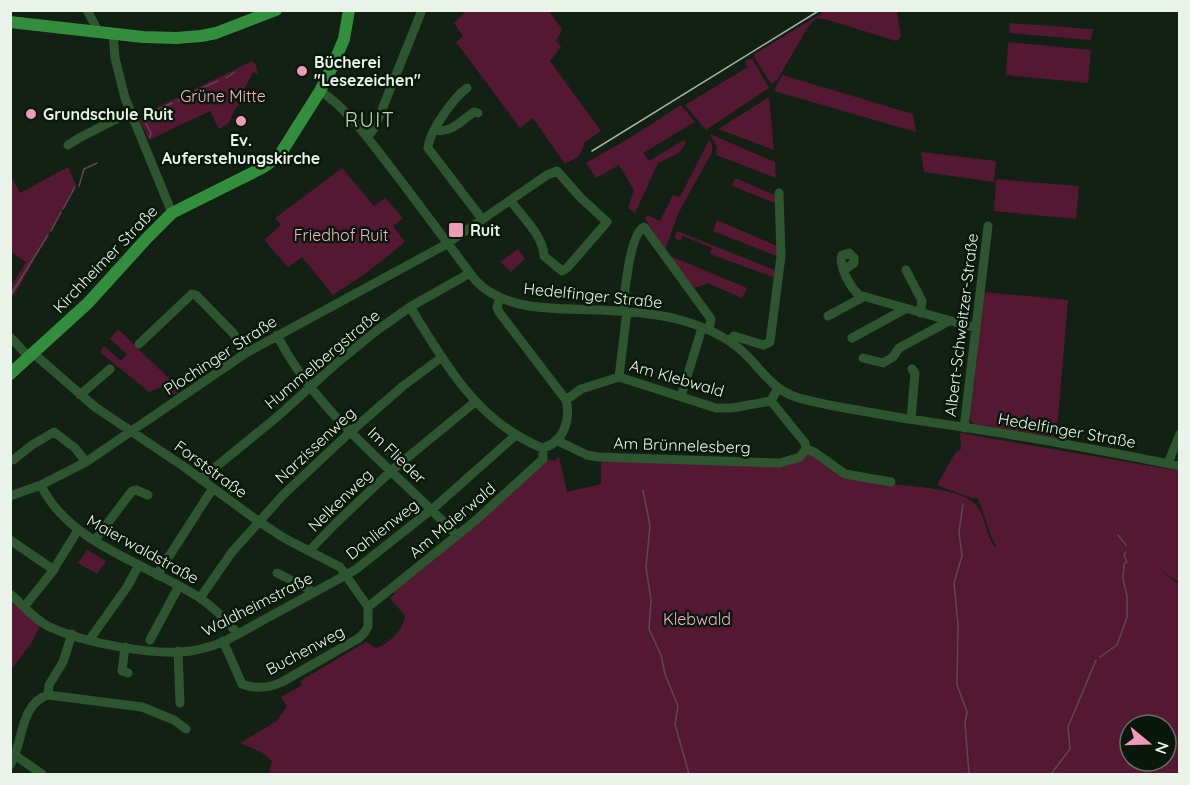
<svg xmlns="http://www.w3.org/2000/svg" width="1190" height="785" font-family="Quicksand,sans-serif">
<rect width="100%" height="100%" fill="#122113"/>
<path fill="#551833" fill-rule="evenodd" d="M827 10 897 11 901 37 896 41 825 19 816 18 808 27 777 80 771 84 753 55Z
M496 11H553L550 13 562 29 556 41 561 47 550 61 601 131 585 142 579 156 565 164 533 118 520 128 456 42 463 36 454 23 464 13 462 11Z
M1010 23 1093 29 1091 40 1009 33Z
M1008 42 1091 50 1088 83 1006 75Z
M751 59 753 60 769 88 706 130 685 105 748 67 745 61Z
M252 61 255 63 258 74 253 72 240 97 245 100 234 110 229 123 219 129 210 111 149 140 140 120 142 115Z
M782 75 913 114 916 132 774 91Z
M769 97 774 150 718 129Z
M681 105 695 122 643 153 649 161 684 140 686 143 679 153 658 163 635 213 628 208 634 190 619 165 596 178 586 163 628 139Z
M710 134 775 162 776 178 716 155 717 147Z
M709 140 712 144V152L678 214 665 250 645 219 647 215 660 221 673 195 680 197Z
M921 152 996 161 994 182 924 172Z
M68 167 76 185 16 292 11 298V287L26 262 11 252V181L13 179 20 193Z
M342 168 374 206 385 198 403 218 393 226 405 242 365 274 333 295 302 257 288 267 264 240 281 225 275 218Z
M735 178 777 196V204L732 186Z
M996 179 1079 186 1076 219 994 211Z
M717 220 779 247V257L713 231Z
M677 231 777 271 776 278 710 254 712 248 683 236 680 241 674 238Z
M518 249 525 259 511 272 500 262Z
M668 255 747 288 742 298 708 283 694 288Z
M984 292 1068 300 1058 419 1054 437 975 424 971 422 970 416Z
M118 329 181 390 170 397 162 387 149 392 100 352 104 346 121 361 127 354 110 339Z
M960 433 1179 471V582L1156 567 1179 584V774H270L269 771 272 761 263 753 240 743 277 721 287 706 281 697 302 685 300 681 366 642 376 648C389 644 404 629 405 616L390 598 395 594 393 590 545 459 555 461 559 456 567 492 601 484V461L780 465 808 454C825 462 841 472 859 478 885 488 957 483 976 505 986 516 985 535 995 547L996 546 991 536 978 498H971L937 485 955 453 961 449ZM1130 725H1166V761H1130Z
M87 550 106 561 97 574 78 563Z
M11 602 40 626 32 642 11 670Z"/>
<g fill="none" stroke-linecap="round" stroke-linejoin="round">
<path stroke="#5c494e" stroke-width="1.5" d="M226 78 235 72
M178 101 186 95 218 81
M150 137 151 133 145 122 146 115 172 103
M79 186 84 169 97 163
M63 209 75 187
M51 231 61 212
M10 296 48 235
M643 490 650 526 646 567 651 600 649 629 661 655 665 674 678 706 675 724 689 774
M963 504 959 532 962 556 954 583 958 624 957 685 967 712 965 723 969 774
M1118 535 1126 545
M1100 657 1117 645 1127 617V596L1123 579 1124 564 1127 562 1124 555 1126 552
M1051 774 1070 749 1068 727 1096 660"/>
<path stroke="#2d5530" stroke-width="9" d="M87 10 98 31
M113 33 115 58 125 98 172 213
M467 88C454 97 429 132 428 148L482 219
M320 91C345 107 363 132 381 155 413 196 444 239 476 281 507 313 560 308 601 310 625 311 649 313 673 318 697 324 723 334 742 351 760 367 771 389 796 397 812 402 829 405 845 408 882 415 919 421 956 426 1031 437 1105 451 1180 466
M435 130C451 134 462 120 474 112L478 113
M367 137 373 130 379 117 422 10
M68 145 79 138 130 112
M844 270 854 263V258L849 253 842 255C838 266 851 288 859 295L976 328
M906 270 922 301 920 313
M500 297 497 307 499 312 566 400C571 419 564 442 543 448
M410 307C441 356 470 410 522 438 529 442 536 446 543 448
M623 311C624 295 630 233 644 227L711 319 709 330
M828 316 863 297
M277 335C318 416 397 471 457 536
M10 337 29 357
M852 338 905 309
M729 341 734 336 763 345 770 342 781 256 779 193
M139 344 192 294 196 295 233 333 246 353
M33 353 95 407 183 466 258 521 284 538 340 567 368 607V626L365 632 359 638 282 682C269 688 255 689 242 684L223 641
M863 358 883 363 893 357 899 348 949 321
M619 377 627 311
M80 395 110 369
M681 396 702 328
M566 400 581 389 619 377 716 408H732L771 401 778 388
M771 401 805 443 806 449 814 452 845 474 891 482
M911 419 915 373 912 369
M964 428 988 226
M556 440 587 455 598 457 780 463 800 457 806 449
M13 460 32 445 54 432 75 448 86 462
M1168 463 1180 434
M201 479 277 417 338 362 376 331 410 307 470 273
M41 485C67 542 146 564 197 596 211 605 227 621 238 634
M10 496 41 485 86 462 246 353 445 245 547 175 557 171 580 197 607 222 567 268 562 271 544 256C543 235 523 218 511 201
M10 540 54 570
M95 540 132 491 136 490 148 495
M309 551 335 524 391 471 475 402
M277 573 307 588 313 593
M157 575 213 488
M10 594C23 605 35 620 50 627 84 643 154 656 191 651 203 649 216 645 227 640L355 570 436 506 516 435
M200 598 232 552 283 495 348 434 403 386 442 357
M24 607 52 572 78 530
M368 607 475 521 543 459V448
M90 639 127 587 139 565
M150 640 179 586
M125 647 122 671 128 673
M178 651 180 703
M48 695 49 685 63 662 72 634
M16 756 42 774
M10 765C24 743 19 704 48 695L142 707 174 720 186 729"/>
<path stroke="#328d3d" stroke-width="12" d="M10 22 143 37 176 38 201 36 216 33 276 10
M10 374 88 303 147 238 172 213 262 168 279 156 320 91 333 65 344 39 349 10"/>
<path stroke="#a3afa4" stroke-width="1.5" d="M592 151 820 10"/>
</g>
<g fill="#ef9ab8" stroke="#09180a" stroke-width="2">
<circle cx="302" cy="71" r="6"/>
<circle cx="31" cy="114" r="6"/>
<circle cx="241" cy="121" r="6"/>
<rect x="448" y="222" width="16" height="16" rx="3"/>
</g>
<g text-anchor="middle" stroke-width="5" stroke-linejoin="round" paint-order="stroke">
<g font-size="16" font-weight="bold" fill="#e9f3e9" stroke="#09180a" text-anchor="start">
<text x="314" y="68">Bücherei<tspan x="314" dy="18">"Lesezeichen"</tspan></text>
<text x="43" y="120">Grundschule Ruit</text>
<text x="241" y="146" text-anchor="middle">Ev.<tspan x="241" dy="18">Auferstehungskirche</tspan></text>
<text x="470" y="236">Ruit</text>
</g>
<g font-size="16" fill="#f6b2c9" stroke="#09180a">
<text x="223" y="102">Grüne Mitte</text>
<text x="341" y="241">Friedhof Ruit</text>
<text x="697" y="625">Klebwald</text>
</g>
<g font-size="16" fill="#e9f3e9" stroke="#09180a">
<text transform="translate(105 259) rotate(-46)" y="6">Kirchheimer Straße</text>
<text transform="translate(593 295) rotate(6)" y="6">Hedelfinger Straße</text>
<text transform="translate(961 325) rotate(-83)" y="6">Albert-Schweitzer-Straße</text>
<text transform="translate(220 355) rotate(-33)" y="6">Plochinger Straße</text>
<text transform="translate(322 359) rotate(-40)" y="6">Hummelbergstraße</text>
<text transform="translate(677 378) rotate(16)" y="6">Am Klebwald</text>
<text transform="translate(1067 430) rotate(10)" y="6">Hedelfinger Straße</text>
<text transform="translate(315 445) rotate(-43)" y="6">Narzissenweg</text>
<text transform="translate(682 445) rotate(2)" y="6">Am Brünnelesberg</text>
<text transform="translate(397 455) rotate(44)" y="6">Im Flieder</text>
<text transform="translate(211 469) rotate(36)" y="6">Forststraße</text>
<text transform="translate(340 500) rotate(-44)" y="6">Nelkenweg</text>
<text transform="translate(452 520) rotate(-40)" y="6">Am Maierwald</text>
<text transform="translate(382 529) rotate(-38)" y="6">Dahlienweg</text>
<text transform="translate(143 549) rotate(29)" y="6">Maierwaldstraße</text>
<text transform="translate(257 604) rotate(-27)" y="6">Waldheimstraße</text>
<text transform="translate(305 650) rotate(-28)" y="6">Buchenweg</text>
</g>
<g font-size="20" letter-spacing="1.5" fill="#c0d4c0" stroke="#09180a">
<text x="370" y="127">RUIT</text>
</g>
</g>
<rect width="1190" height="785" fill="none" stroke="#e9f3e9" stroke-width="24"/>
<g transform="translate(1148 743) rotate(109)"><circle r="28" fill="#09180a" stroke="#637063" stroke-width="1.5"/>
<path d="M0-4.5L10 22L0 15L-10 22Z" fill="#ef9ab8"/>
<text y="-9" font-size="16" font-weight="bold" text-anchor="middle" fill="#e9f3e9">N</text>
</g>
</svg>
